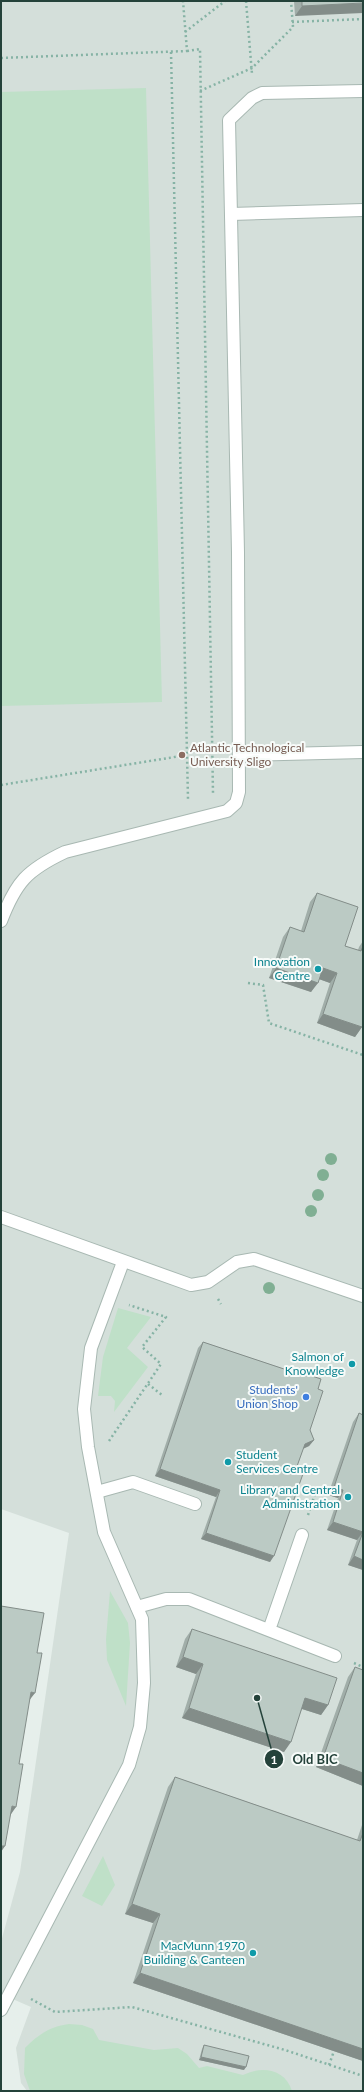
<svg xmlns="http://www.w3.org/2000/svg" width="364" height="2092" font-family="Lato,sans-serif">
<rect width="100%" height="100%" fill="#e6efeb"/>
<path fill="#d4dfda" d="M1 1H363V2091H27L21 2083 16 2048 31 2007 1 1994V1942L20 1872 69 1533 1 1509Z"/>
<path fill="#bfe0c8" d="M146 88 162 702 1 706V92Z
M118 1308 151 1317 127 1348 148 1367 114 1412 115 1401 111 1396H98L103 1357Z
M110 1591 128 1623 130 1643 126 1706 107 1660 106 1639Z
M103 1856 115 1885 102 1906 82 1896Z
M69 2024 82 2025 93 2029 99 2040 154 2050 178 2048 187 2054 199 2068 207 2066 243 2075C261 2066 285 2068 292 2091H30L24 2074 25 2048C39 2034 49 2027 69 2024Z"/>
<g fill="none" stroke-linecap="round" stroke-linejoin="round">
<defs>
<path id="service" d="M231 214 363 210
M239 755 363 752
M97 1492 133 1482 195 1504
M137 1607 166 1599H189L335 1656
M269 1630 302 1535"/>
<path id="minor" d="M1 921C16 882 27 870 65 852L227 811 236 803 239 792 238 552 229 120 252 98 262 93 363 91
M1 1217 191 1285 208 1282 237 1262 254 1259 363 1296
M1 2010 129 1765 140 1727 144 1683 142 1619 104 1532 88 1447 84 1409 91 1348 123 1262"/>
</defs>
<use href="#service" stroke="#a8b8b2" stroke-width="14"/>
<use href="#minor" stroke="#a8b8b2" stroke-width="14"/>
<path stroke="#86b3a5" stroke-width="2.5" stroke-dasharray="2 3" stroke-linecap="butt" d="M246 1 252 74
M292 22 363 19
M185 32 225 1
M187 51 200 49 213 793
M171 52 188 799
M1 58 187 51 183 1
M200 91 252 68 293 27 291 1
M1 785 187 755
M248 983 263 985 269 1023 363 1055
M218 1299 221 1304
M148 1384 162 1395
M109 1441 161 1364 142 1347 166 1317 129 1305
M308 1515 317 1488
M354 1663 363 1667
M31 1999 55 2012 132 2007 285 2050 363 2076
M329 2065 334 2051"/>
<use href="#service" stroke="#fff" stroke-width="12"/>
<use href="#minor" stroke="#fff" stroke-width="12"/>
</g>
<g fill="#80af93">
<circle cx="331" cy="1159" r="6"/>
<circle cx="323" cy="1175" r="6"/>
<circle cx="318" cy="1195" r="6"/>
<circle cx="311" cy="1211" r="6"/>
<circle cx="269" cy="1288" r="6"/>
</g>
<path fill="#a1aea9" d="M294 1H363L295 16Z
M317 893 345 946 358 950 359 947 363 941 362 1027 355 1037 317 1023 330 983 319 979 311 992 269 978 283 937 290 927 301 931 310 902Z
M203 1342 287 1370 288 1368 318 1389 310 1430 314 1440 309 1446 303 1449 296 1469 270 1562 201 1539 216 1497 155 1476 198 1348Z
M359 1413 363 1415V1570L348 1565 357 1540 327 1530 338 1498 328 1495 353 1422Z
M192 1629 328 1705 321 1715 302 1709 284 1752 182 1718 196 1674 176 1667 185 1639Z
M355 1667 363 1786 316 1767 348 1677Z
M175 1777 357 1840 363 1822V2061L133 1983 153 1923 125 1914 168 1787Z
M204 2045 244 2070 199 2060 202 2049Z"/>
<path fill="#838d89" d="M363 3V13L295 16 302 6Z
M276 968 318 983 311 992 269 978Z
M323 968 337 973 330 983 316 978Z
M323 1014 362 1027 355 1037 317 1023Z
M314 1440 309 1446 300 1450 305 1444Z
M160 1469 220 1490 216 1497 155 1476Z
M334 1487 343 1490 338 1498 328 1495Z
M333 1522 363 1532 357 1540 327 1530Z
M206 1533 274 1556 270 1562 201 1539Z
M354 1556 363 1560V1570L348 1565Z
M183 1657 203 1664 196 1674 176 1667Z
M31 1692 35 1693 28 1702Z
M305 1698 328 1705 321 1715 299 1708Z
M189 1708 291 1742 284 1752 182 1718Z
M323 1758 363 1773V1786L316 1767Z
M12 1806 16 1807 9 1817Z
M1 1846H5L1 1852Z
M132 1904 160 1914 153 1923 125 1914Z
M140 1973 363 2049V2061L133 1983Z
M201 2057 246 2067 244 2070 199 2060Z"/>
<path fill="#bbcac4" stroke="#838d89" d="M302 1H363V3L302 6Z
M317 893 358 907 345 946 361 951 363 946V1025L362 1027 323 1014 337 973 323 968 318 983 276 968 290 927 304 932Z
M203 1342 287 1370 288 1368 321 1379 318 1389 323 1391 310 1430 314 1440 305 1444 296 1469 304 1471 274 1556 206 1533 220 1490 160 1469Z
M359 1413 363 1415V1560L354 1556 363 1532 333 1522 343 1490 334 1487Z
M1 1606 44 1613 37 1653H42L35 1693 31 1692 19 1764H23L16 1807 12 1806 5 1846H1Z
M192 1629 337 1678 328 1705 305 1698 291 1742 189 1708 203 1664 183 1657Z
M355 1667 363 1670V1773L323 1758Z
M175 1777 360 1841 363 1833V2049L140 1973 160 1914 132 1904Z
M204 2045 249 2056 246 2067 201 2057Z"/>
<circle fill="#8d6e63" stroke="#f7fbf9" stroke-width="1.5" cx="182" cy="755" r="4"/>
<g fill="#0f9aa8" stroke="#f7fbf9" stroke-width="1.5">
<circle cx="318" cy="969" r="4"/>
<circle cx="352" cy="1364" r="4"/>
<circle cx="228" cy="1462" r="4"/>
<circle cx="348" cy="1497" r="4"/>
<circle cx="253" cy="1953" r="4"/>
</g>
<circle fill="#3f7fe0" stroke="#f7fbf9" stroke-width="1.5" cx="306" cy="1397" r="4"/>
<g text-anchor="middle" stroke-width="4" stroke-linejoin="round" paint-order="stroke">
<g font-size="12" fill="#785e54" stroke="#f7fbf9" text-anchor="start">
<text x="190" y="752">Atlantic Technological<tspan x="190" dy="14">University Sligo</tspan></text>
</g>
<g font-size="12" fill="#0d838f" stroke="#f7fbf9" text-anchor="end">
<text x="310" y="966">Innovation<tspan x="310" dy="14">Centre</tspan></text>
<text x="344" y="1361">Salmon of<tspan x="344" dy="14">Knowledge</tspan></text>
<text x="236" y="1459" text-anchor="start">Student<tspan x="236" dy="14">Services Centre</tspan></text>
<text x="340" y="1494">Library and Central<tspan x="340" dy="14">Administration</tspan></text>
<text x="245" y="1950">MacMunn 1970<tspan x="245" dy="14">Building &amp; Canteen</tspan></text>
</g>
<g font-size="12" fill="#366cbe" stroke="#f7fbf9" text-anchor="end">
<text x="298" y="1394">Students'<tspan x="298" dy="14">Union Shop</tspan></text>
</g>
</g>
<path fill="none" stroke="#24423a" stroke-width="1.5" d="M257 1698L274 1759"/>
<g fill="#24423a" stroke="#f7fbf9" stroke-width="1.5">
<circle cx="257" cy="1698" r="4"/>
<circle cx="274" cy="1759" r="10"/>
</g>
<g font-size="12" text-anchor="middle" font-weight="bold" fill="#fff">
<text x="274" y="1764">1</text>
</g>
<g font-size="13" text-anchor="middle" font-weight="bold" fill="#24423a" stroke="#f7fbf9" stroke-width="4" stroke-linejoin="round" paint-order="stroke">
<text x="315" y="1764">Old BIC</text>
</g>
<rect width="364" height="2092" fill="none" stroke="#24423a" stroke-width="4"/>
</svg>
